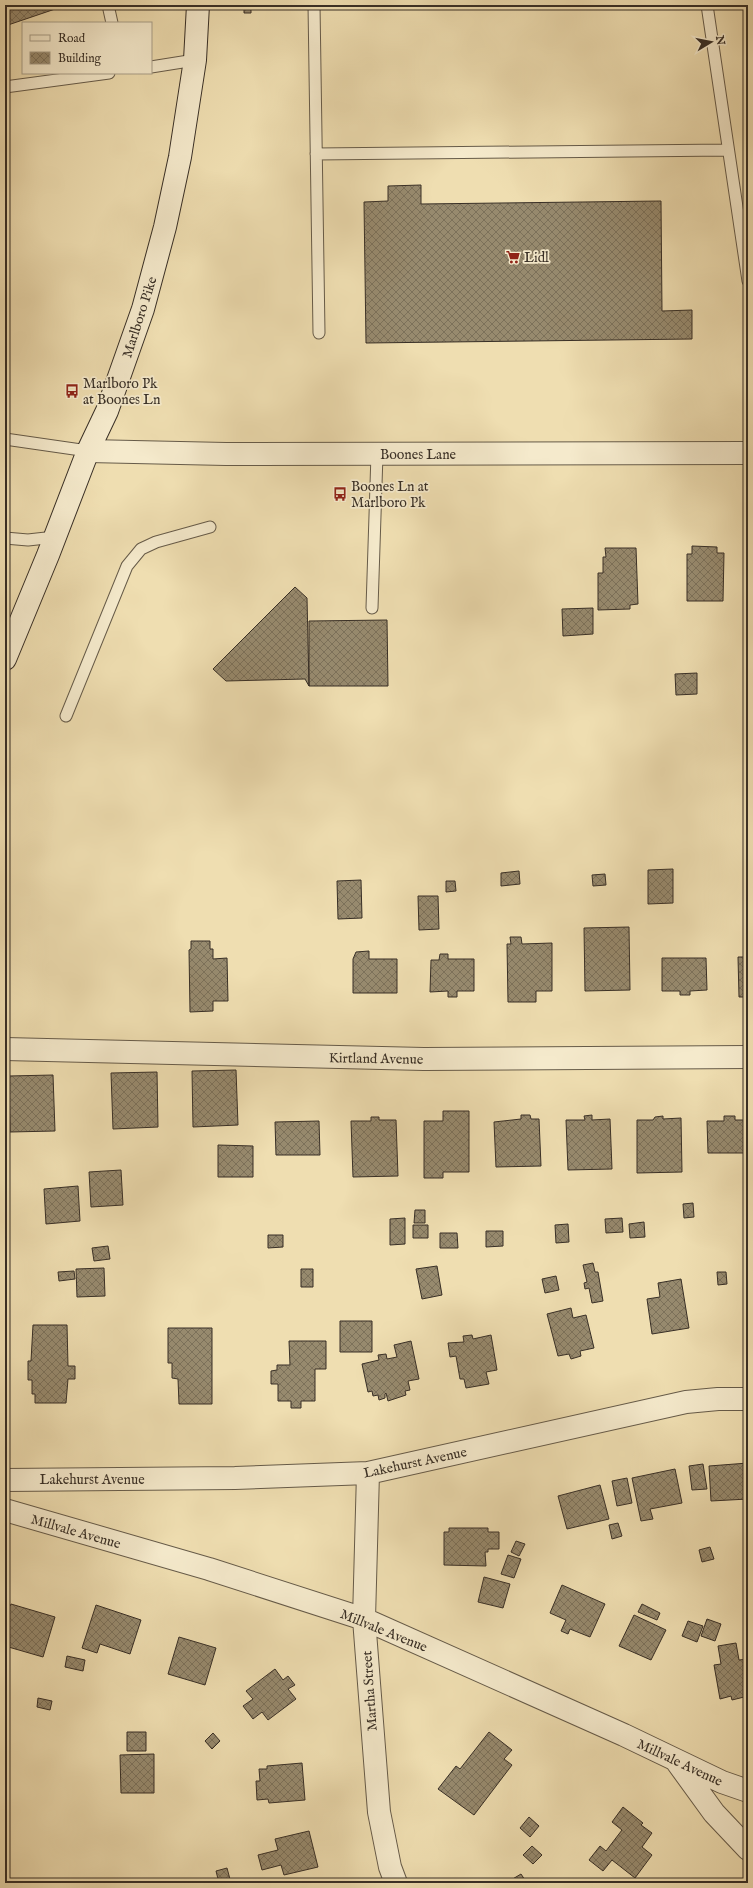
<svg xmlns="http://www.w3.org/2000/svg" width="753" height="1888" font-family="'IM FELL English',serif">
<defs>
<pattern id="building-cross-hatch" width="8" height="8" patternUnits="userSpaceOnUse"><rect width="8" height="8" fill="#978a6e"/><path d="M0 0l8 8M0 8l8-8" fill="none" stroke="#7c715a"/></pattern>
</defs>
<rect width="100%" height="100%" fill="#efdeb1"/>
<filter id="stains"><feTurbulence type="fractalNoise" baseFrequency=".005" numOctaves="4"/><feColorMatrix values="0 0 0 0 .2 0 0 0 0 .09 0 0 0 0 .02 0 0 0 .5 -.17"/></filter>
<radialGradient id="worn" r=".72"><stop offset=".6" stop-color="#630" stop-opacity="0"/><stop offset="1" stop-color="#630" stop-opacity=".3"/></radialGradient>
<path fill="url(#building-cross-hatch)" stroke="#382f26" d="M5 5H67L5 26Z
M244 5H251V13H244Z
M421 185V204L661 201 662 311 692 310V339L366 343 364 202 388 201V186Z
M692 546 717 547V553H724L723 601H687V554H692Z
M605 548H636L638 604 630 605V609L598 610V573H603V557H606Z
M295 587 307 598 309 686 305 679 226 681 213 669Z
M593 608V634L563 636 562 609Z
M387 620 388 686H309V621Z
M697 673V694L676 695 675 674Z
M673 869V903L648 904V870Z
M519 871 520 884 501 886V873Z
M605 874 606 885 593 886 592 875Z
M361 880 362 918 338 919 337 881Z
M446 881H455L456 891 446 892Z
M418 896H438L439 929 419 930Z
M629 927 630 990 585 991 584 928Z
M510 937H521L522 944 552 943V991H536V1002H508L507 944H511Z
M191 941H210V949H213V959L227 958 228 1001H213V1011L190 1012 189 950 191 949Z
M748 949V997H739L738 957H745V950Z
M369 951V959H397V993H353V959L356 952Z
M440 954H448V959H474V991H457V997H448V991L430 992 431 960H439Z
M662 958H706L707 990 690 991V995H680V991H662Z
M236 1070 238 1125 193 1127 192 1071Z
M157 1072 158 1127 113 1129 111 1073Z
M53 1075 55 1131 10 1132 9 1076Z
M443 1111H469V1172H443V1178H424V1121H443Z
M521 1115H530L531 1119H539L541 1166 496 1167 494 1122 521 1119Z
M592 1115V1120L610 1119 612 1169 568 1170 566 1120H585L584 1116Z
M663 1116V1119L681 1118 682 1172 637 1173V1120H653L655 1117Z
M724 1116H735V1120H748V1153H708L707 1121H724Z
M371 1117H379V1120H396L398 1176 353 1177 351 1121H371Z
M319 1121 320 1155H276L275 1122Z
M218 1145 253 1146V1177H218Z
M121 1170 123 1205 91 1207 89 1172Z
M78 1186 80 1221 46 1224 44 1189Z
M693 1203 694 1217 684 1218 683 1204Z
M415 1210H425V1223H414Z
M405 1218V1244L390 1245V1219Z
M622 1218 623 1232 606 1233 605 1219Z
M644 1222 645 1237 630 1238 629 1224Z
M568 1224 569 1242 556 1243 555 1225Z
M413 1225H428V1238H413Z
M486 1231H503V1246L486 1247Z
M440 1233H457L458 1248H440Z
M268 1235H283V1247L268 1248Z
M108 1246 110 1259 94 1261 92 1248Z
M593 1263 595 1272H598L603 1301 592 1303 589 1288 585 1289 584 1283 587 1282 583 1265Z
M437 1266 442 1295 422 1299 416 1269Z
M104 1268 105 1296 77 1297 76 1269Z
M301 1269H313V1287H301Z
M74 1271 75 1279 59 1281 58 1272Z
M717 1272H726L727 1284 718 1285Z
M556 1276 559 1290 545 1293 542 1279Z
M681 1279 689 1328 652 1334 647 1299 660 1297 658 1283Z
M571 1308 573 1318 586 1315 594 1348 580 1351 581 1356 571 1359 569 1354 558 1356 547 1314Z
M340 1321H372V1352H340Z
M33 1325H67L68 1366H75V1379H68L66 1403H35V1394H32V1380H28V1361H31Z
M168 1328H212V1404H179L178 1379 172 1378V1363H168Z
M472 1335 473 1339 491 1335 497 1370 486 1372 489 1384 466 1388 464 1379H460L456 1356 450 1357 448 1343 464 1342 463 1336Z
M289 1341H326V1369H315V1401H301V1408H291V1401H278V1384H271V1371L277 1370V1365H290Z
M411 1341 419 1379 408 1381 410 1390 405 1391 406 1395 388 1401 386 1393 385 1394V1398L379 1400 378 1395 373 1396 372 1391 368 1392 362 1364 379 1360 378 1355 386 1354 387 1359 397 1357 394 1345Z
M748 1463V1499L711 1501 709 1466Z
M703 1464 707 1489 692 1490 689 1466Z
M675 1469 682 1503 650 1509 653 1519 641 1521 632 1478Z
M627 1478 632 1503 617 1506 612 1481Z
M600 1485 609 1519 567 1529 558 1496Z
M618 1523 622 1536 612 1539 609 1525Z
M449 1528H488V1532H499V1549H488V1552H485L486 1566 444 1565V1532H449Z
M516 1541 525 1544 519 1556 511 1552Z
M710 1547 714 1559 702 1562 699 1550Z
M508 1555 521 1559 514 1578 501 1574Z
M484 1577 510 1584 503 1608 478 1602Z
M562 1585 605 1604 590 1637 570 1629 568 1634 561 1631 566 1620 550 1613Z
M11 1604 55 1617 43 1657 5 1646V1605L10 1606Z
M642 1604 660 1613 657 1620 638 1612Z
M96 1605 141 1620 130 1654 100 1644 97 1653 82 1648Z
M634 1615 666 1630 651 1660 619 1646Z
M707 1619 721 1624 715 1641 701 1636Z
M688 1621 703 1626 697 1642 682 1636Z
M179 1637 216 1648 205 1685 168 1674Z
M736 1643 739 1660 748 1659V1696L732 1700 731 1696 720 1699 714 1665 721 1664 718 1646Z
M67 1656 85 1660 83 1671 65 1667Z
M275 1669 283 1680 288 1676 295 1685 288 1689 296 1699 268 1720 262 1712 253 1719 243 1706 253 1699 246 1691Z
M38 1698 52 1701 50 1710 37 1707Z
M127 1732H146V1751H127Z
M489 1732 512 1750 504 1759 512 1765 474 1815 438 1789 456 1766 460 1769Z
M213 1733 220 1741 212 1749 205 1741Z
M154 1754V1793H121L120 1755Z
M302 1763 305 1800 269 1803 268 1799 257 1800 256 1781H260L259 1769H267V1766Z
M623 1807 643 1823 641 1825 652 1833 642 1847 652 1855 635 1878 612 1860 603 1871 589 1860 600 1846 606 1851 622 1830 612 1822Z
M529 1817 539 1826 530 1837 520 1828Z
M309 1831 318 1867 284 1875 281 1865 262 1870 258 1855 278 1850 275 1839Z
M532 1846 542 1855 533 1864 523 1855Z
M227 1868 231 1883H219L216 1871Z
M521 1874 527 1883H506Z"/>
<g fill="none" stroke-linecap="round" stroke-linejoin="round">
<defs>
<path id="service" d="M108 5 112 23
M314 5 319 333
M707 5 748 281
M151 67 195 60
M5 87 109 73
M316 154 727 150
M5 439 88 451
M5 538 28 540 55 537
M372 608 377 454
M66 716 127 566 141 549 156 542 210 527"/>
<path id="minor" d="M5 1049 424 1059 748 1057
M368 1473 364 1619 379 1812 390 1867 396 1883
M5 1480 235 1478 368 1473 686 1402 718 1399H748
M5 1510 209 1569 364 1619 624 1735 722 1782 748 1791
M677 1762 714 1813 748 1849"/>
<path id="tertiary" d="M88 451 226 454 748 453"/>
<path id="secondary" d="M5 659 48 555 88 451 107 411 143 309 165 227 180 157 195 60 198 5"/>
</defs>
<use href="#service" stroke="#665b49" stroke-width="13"/>
<use href="#minor" stroke="#665b49" stroke-width="24"/>
<use href="#tertiary" stroke="#665b49" stroke-width="24"/>
<use href="#secondary" stroke="#382f26" stroke-width="24"/>
<use href="#service" stroke="#f5eacc" stroke-width="11"/>
<use href="#minor" stroke="#f5eacc" stroke-width="22"/>
<use href="#tertiary" stroke="#f5eacc" stroke-width="22"/>
<use href="#secondary" stroke="#f5eacc" stroke-width="22"/>
</g>
<defs>
<symbol id="supermarket-bare" viewBox="-9 -9 18 18"><path d="M-6-5.5h2.5l.6 2H6L4.5 2H-2.5L-4.4-4H-6ZM-1.5 3.2a1.3 1.3 0 1 0 .1 0ZM3 3.2a1.3 1.3 0 1 0 .1 0Z" fill="#8f2418" stroke="#f5eacc" stroke-width="2.5" paint-order="stroke"/></symbol>
<symbol id="bus-bare" viewBox="-9 -9 18 18"><path d="M-5-6H5V4H4V6H2V4H-2V6H-4V4H-5ZM-3.5-4V0h7V-4ZM-3.5 1.2v1.5H-2V1.2ZM2 1.2v1.5H3.5V1.2Z" fill="#8f2418" stroke="#f5eacc" stroke-width="2.5" paint-order="stroke"/></symbol>
</defs>
<g fill-rule="evenodd">
<use href="#supermarket-bare" x="503" y="247" width="20" height="20"/>
<use href="#bus-bare" x="62" y="381" width="20" height="20"/>
<use href="#bus-bare" x="330" y="484" width="20" height="20"/>
</g>
<g text-anchor="middle" stroke-width="3.5" stroke-linejoin="round" paint-order="stroke">
<g font-size="14" fill="#382f26" stroke="#f5eacc" text-anchor="start">
<text x="524" y="262">Lidl</text>
<text x="83" y="388">Marlboro Pk<tspan x="83" dy="16">at Boones Ln</tspan></text>
<text x="351" y="491">Boones Ln at<tspan x="351" dy="16">Marlboro Pk</tspan></text>
</g>
<g font-size="14" fill="#382f26" stroke="#f5eacc">
<text transform="translate(139 317) rotate(-72)" y="5">Marlboro Pike</text>
<text x="418" y="459">Boones Lane</text>
<text transform="translate(376 1058) rotate(1)" y="5">Kirtland Avenue</text>
<text transform="translate(415 1462) rotate(-12)" y="5">Lakehurst Avenue</text>
<text x="92" y="1484">Lakehurst Avenue</text>
<text transform="translate(76 1531) rotate(16)" y="5">Millvale Avenue</text>
<text transform="translate(384 1630) rotate(22)" y="5">Millvale Avenue</text>
<text transform="translate(369 1691) rotate(-94)" y="5">Martha Street</text>
<text transform="translate(680 1762) rotate(25)" y="5">Millvale Avenue</text>
</g>
</g>
<rect width="753" height="1888" fill="none" stroke="#efdeb1" stroke-width="20"/>
<rect x="6" y="6" width="741" height="1876" fill="none" stroke="#382f26" stroke-width="2"/>
<rect x="10" y="10" width="733" height="1868" fill="none" stroke="#382f26"/>
<rect x="22" y="22" width="130" height="52" fill="#f5eacc" stroke="#a99f8a"/>
<rect x="30" y="35" width="20" height="6" fill="#f5eacc" stroke="#a99f8a"/>
<text x="58" y="42" font-size="12" fill="#382f26">Road</text>
<rect x="30" y="52" width="20" height="12" fill="url(#building-cross-hatch)" stroke="#a99f8a"/>
<text x="58" y="62" font-size="12" fill="#382f26">Building</text>
<g transform="translate(711 42) rotate(80)" stroke="#f5eacc" stroke-width="3" paint-order="stroke">
<path d="M0-3L7 15L0 10L-7 15Z" fill="#382f26"/>
<text y="-6" font-size="11" font-weight="bold" text-anchor="middle" fill="#382f26">N</text>
</g>
<rect width="100%" height="100%" filter="url(#stains)"/>
<rect width="100%" height="100%" fill="url(#worn)"/>
</svg>
